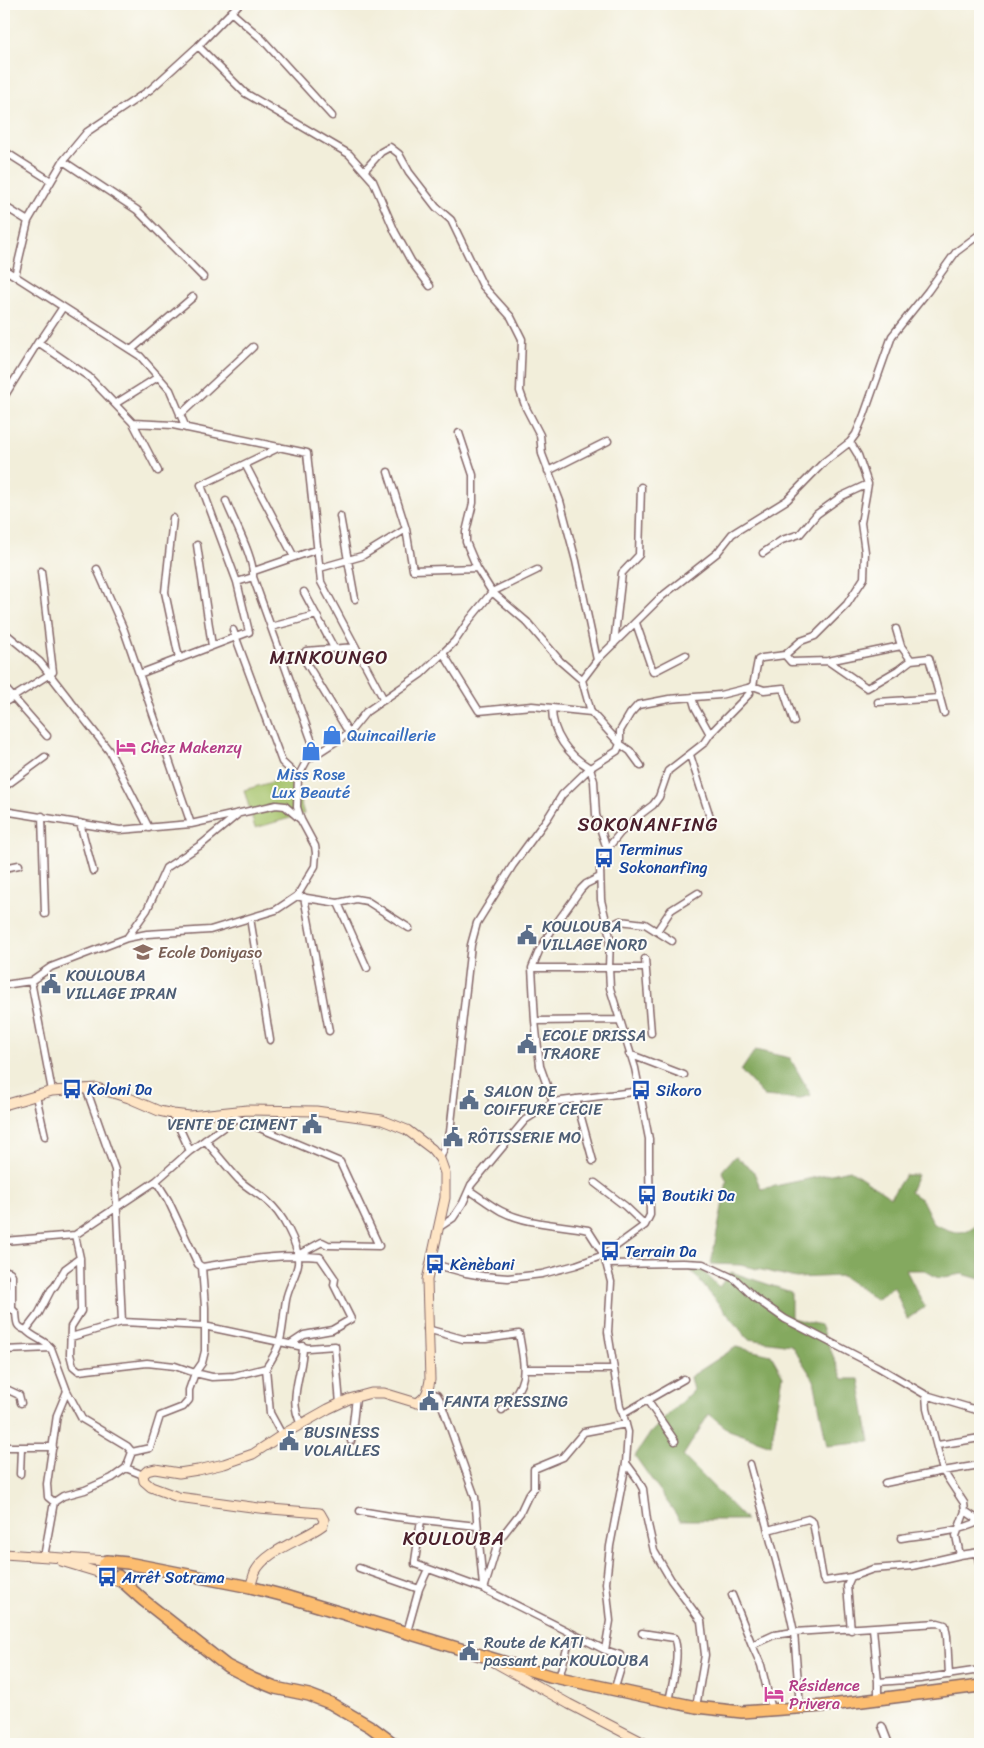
<svg xmlns="http://www.w3.org/2000/svg" width="984" height="1748" font-family="Sriracha,sans-serif">
<rect width="100%" height="100%" fill="#fdfcf7"/>
<filter id="ink" filterUnits="userSpaceOnUse"><feTurbulence type="fractalNoise" baseFrequency=".02" numOctaves="2"/><feDisplacementMap in="SourceGraphic" scale="10" xChannelSelector="R" yChannelSelector="G"/><feConvolveMatrix kernelMatrix="1 2 1 2 8 2 1 2 1" color-interpolation-filters="sRGB"/></filter>
<filter id="wash" filterUnits="userSpaceOnUse"><feTurbulence type="fractalNoise" baseFrequency=".0096" numOctaves="4" result="noise"/><feDisplacementMap in="SourceGraphic" scale="20" xChannelSelector="R" yChannelSelector="G"/><feGaussianBlur stdDeviation="1.12" result="paint"/><feColorMatrix in="noise" values="0 0 0 0 0 0 0 0 0 0 0 0 0 0 0 0 0 1.4 0 .05"/><feComposite in="paint" operator="in"/></filter>
<g filter="url(#wash)">
<rect width="100%" height="100%" fill="#f2eeda"/>
<path fill="#a6c36b" stroke="#78714b" d="M293 776 304 814 255 828 244 790Z"/>
<path fill="#84a95f" stroke="#676445" d="M755 1050 790 1058 811 1095 797 1099 764 1096 741 1071Z
M735 1156 753 1170 761 1189 850 1170 891 1197 905 1175H917L910 1192 922 1200 934 1224C955 1233 961 1237 980 1222V1279L962 1274 938 1278 924 1270H906L925 1307 907 1319 894 1287 876 1299 842 1276 796 1278 740 1265 711 1264 727 1181 722 1171Z
M696 1264 719 1287 731 1272 791 1292V1318L820 1325 843 1379H859L870 1442 827 1446 814 1380 791 1345 748 1339 688 1267Z
M736 1347 771 1355 783 1376 771 1445 729 1430 709 1414 683 1456 746 1520H680L635 1456 651 1432 693 1390 690 1377Z"/>
</g>
<g filter="url(#ink)">
<g fill="none" stroke-linecap="round" stroke-linejoin="round">
<defs>
<path id="street" d="M231 12 262 39 332 116
M198 46 245 93 349 154 373 181 395 232 411 261 430 286
M4 151 51 181
M63 161 137 210 203 277
M364 171 381 152 390 147 399 154 409 172 436 207 451 220 483 286 511 317 522 339 520 391 526 408 540 435 542 454 560 501 576 561 597 660
M4 206 28 221
M4 269 140 356 170 390 186 428
M15 276 28 221 63 161 87 132 151 89 198 46 239 4
M38 342 89 377 133 423 158 471
M131 350 193 297
M4 397 38 342 43 337 63 307
M115 404 158 377
M180 415 253 347
M133 423 173 425 307 453 321 582 384 700
M459 433 473 475V503L466 532V542L477 568 492 592 527 622 560 661 582 680
M245 464 294 557
M548 471 608 441
M388 472 406 529 413 570 477 568
M226 501C233 520 255 559 253 577L316 753
M340 516 355 599
M173 518 165 592 179 658
M197 545 212 646
M763 553 782 540 800 534 817 514 842 496 868 484
M320 568 362 556 406 529
M97 569 124 630 191 824
M254 571 318 549
M237 582 253 577
M304 592 334 648
M636 623 653 672 686 655
M271 627 316 615
M896 629 901 646 911 660
M233 630 282 762 298 777
M4 632 40 662 110 752 149 828
M614 644 622 573 639 555 641 487
M306 651 355 647
M443 653 455 641 470 619 492 592 537 570
M301 654 349 733
M785 655 801 641 815 636 847 604 864 578 865 552 861 523 868 484 858 455 850 442
M828 661 867 688 898 670 911 660 929 658 944 713
M139 674 249 632 237 582 201 485 280 447
M753 686 764 690 783 688 794 722
M4 687 47 736
M748 688 753 686 758 660 762 658 785 655 791 662 828 661 901 646
M878 702 940 698
M4 703 53 672 41 571
M552 708 591 712
M690 755 711 820
M641 766 630 751 620 744 591 712 582 680 597 660 661 597 717 553 732 534 787 500 824 462 850 442 856 434 864 415 892 336 928 291 956 252 980 234
M4 787 45 757
M4 811 120 830 191 824 276 805 285 806 300 819
M42 816 45 914
M80 823 93 871
M4 868 19 865
M300 897 338 903 367 968
M304 897 329 1031
M338 903 356 899 367 901 409 928
M250 918 270 1040
M608 927 620 921 645 924 672 941
M657 931 671 910 698 893
M127 938 147 910 166 868 202 844 237 815
M645 959 651 1033
M532 968H645
M31 981 52 1091
M4 985 31 981 51 967 127 938 147 934 210 930 276 910 297 896 315 866 316 853 315 846 301 820 297 807 298 777 307 760 349 733 366 712 421 674 443 653 479 711 532 706 552 708C552 734 568 755 590 768L594 781 596 815 607 849
M535 1021 620 1020
M629 1054 684 1075
M86 1088 115 1170 122 1322
M36 1096 45 1136
M576 1099 593 1161
M553 1102 540 1066 535 1021 532 968 539 951 553 928 581 889 586 884 600 877
M173 1114 190 1151
M205 1140C216 1153 227 1167 239 1180 247 1188 258 1193 267 1201 281 1212 300 1245 298 1264 296 1276 288 1288 286 1300 281 1330 285 1341 266 1368L270 1413 282 1435
M440 1159 450 1132 471 945 477 923 513 865 549 816 562 795 590 768 617 751 620 744V731L630 714 638 705 669 699 720 695 748 688 750 693 710 734 695 707 692 697
M156 1181 168 1200 198 1264 202 1267C242 1261 280 1253 320 1257L335 1279 334 1285 351 1319 332 1330 304 1335 292 1343
M595 1183 625 1206 645 1225
M469 1190C480 1197 490 1205 501 1211 528 1225 560 1224 588 1230L604 1255 611 1282 608 1332 620 1407 623 1414
M438 1228 453 1218 463 1203 471 1185 525 1120 553 1102 641 1091
M75 1235 80 1258 81 1311 71 1327 70 1354 73 1366 79 1371 147 1363 175 1366 195 1373 212 1377 234 1376 266 1368
M4 1241 75 1235 156 1181 190 1151 236 1118 340 1162 379 1246 328 1245 322 1242 298 1255
M80 1258 65 1269 55 1286 51 1290 39 1313 26 1330C33 1338 45 1340 51 1348L67 1391 82 1419 127 1446 132 1452
M430 1263 466 1273 483 1276 508 1278 542 1274 576 1265 604 1255 645 1225 650 1215 649 1166V1139L635 1068 610 988 609 968 610 937 601 900 600 867 607 849 620 833 641 814 653 805 659 797 668 771 704 743 710 734
M606 1264 683 1263 703 1264 735 1279 755 1298 785 1319 878 1367 926 1395 980 1411
M4 1270 10 1272 12 1275V1309
M4 1309H12L16 1313C17 1323 16 1327 26 1330
M427 1329 463 1339H486L519 1334C525 1370 530 1382 502 1410
M71 1337 122 1322 204 1326 308 1348 335 1346 340 1404
M4 1350 51 1348
M525 1369H613
M4 1388 19 1395 21 1403
M428 1392 437 1395 440 1400 475 1497 483 1586
M926 1395 927 1409 943 1471 964 1503 965 1511 956 1536 960 1555
M647 1400 675 1441
M301 1424C287 1398 303 1374 303 1346
M351 1441 356 1397
M938 1445 980 1438
M4 1447H53
M626 1463 637 1478 643 1489 647 1520 654 1551 671 1580 701 1621 705 1655 696 1707
M750 1464 788 1605 794 1632 800 1707
M126 1468 143 1475
M20 1474 21 1448
M885 1483 943 1471 980 1465
M54 1502 48 1497 47 1484 57 1415 67 1391
M360 1511 396 1517 477 1526
M965 1511 980 1521
M421 1520 415 1561V1564L484 1589 605 1650 620 1655 623 1661 614 1691
M768 1530 808 1519 813 1522 823 1579 825 1581 851 1577
M901 1538C927 1534 956 1533 980 1521
M977 1553 980 1566
M44 1557 54 1502 63 1496 85 1490 112 1478 126 1468 132 1452 150 1448 160 1416 183 1407 189 1400V1390L195 1373 202 1363 205 1351V1307L202 1267
M359 1568 419 1589
M484 1589 499 1540 520 1513 528 1496 534 1488V1469L563 1457 584 1432 626 1424
M732 1595 752 1645
M873 1628 878 1682V1699
M851 1630 847 1586 851 1577 873 1569 912 1566 960 1555 980 1552
M407 1632 419 1589 428 1569
M642 1633 674 1638C681 1653 672 1685 669 1701
M605 1650 610 1621 606 1583 610 1546 626 1463 628 1432 623 1414 684 1379
M559 1678 571 1634
M878 1682 920 1679 980 1670
M772 1710 761 1665 752 1645 774 1635 794 1632 938 1623 945 1625 947 1636 949 1675
M882 1726 889 1744"/>
<path id="secondary" d="M4 1105 52 1091 97 1088 129 1098 159 1111 173 1114 190 1116 247 1110 316 1111 382 1120 407 1130 432 1149 440 1159 445 1173V1198L427 1280 430 1380C428 1391 427 1397 417 1403L384 1393H371L349 1399 328 1409 282 1435 253 1454 224 1464 198 1470 179 1473 155 1469 147 1471 143 1475 144 1481 151 1487 178 1497 259 1508 320 1513 324 1520 323 1525C303 1540 266 1550 255 1572 253 1577 252 1582 250 1587
M4 1554 107 1561
M61 1561 104 1574
M494 1662 569 1704 646 1744"/>
<path id="highway" d="M118 1576 123 1582 143 1600 227 1666 253 1679 275 1688 309 1695 330 1703 371 1727 394 1744
M123 1582 104 1574C102 1568 103 1565 107 1561L128 1563 250 1587 285 1596 550 1676 696 1707 742 1712 823 1706 980 1686"/>
</defs>
<use href="#street" stroke="#856768" stroke-width="9"/>
<use href="#secondary" stroke="#856768" stroke-width="11"/>
<use href="#highway" stroke="#856768" stroke-width="14"/>
<use href="#street" stroke="#fff" stroke-width="6"/>
<use href="#secondary" stroke="#fee5c5" stroke-width="9"/>
<use href="#highway" stroke="#fcbd6f" stroke-width="11"/>
</g>
</g>
<defs>
<symbol id="shop-bare" viewBox="-9 -9 18 18"><path d="M-5-2.5h2.3a2.7 3.5 0 0 1 5.4 0H5L5.5 6h-11ZM-1.5-2.5h3a1.5 2.3 0 0 0-3 0Z" fill="#3f7fe0" stroke="#fdfcf7" stroke-width="2.5" paint-order="stroke"/></symbol>
<symbol id="hotel-bare" viewBox="-9 -9 18 18"><path d="M-6-4.5h1.5V1H6V5H4.5V3h-9V5H-6ZM-4 0a1.8 1.8 0 1 1 3.6 0ZM.5 0V-2.5h3Q6-2.5 6 0Z" fill="#d1479c" stroke="#fdfcf7" stroke-width="2.5" paint-order="stroke"/></symbol>
<symbol id="bus-bare" viewBox="-9 -9 18 18"><path d="M-5-6H5V4H4V6H2V4H-2V6H-4V4H-5ZM-3.5-4V0h7V-4ZM-3.5 1.2v1.5H-2V1.2ZM2 1.2v1.5H3.5V1.2Z" fill="#1a4fb4" stroke="#fdfcf7" stroke-width="2.5" paint-order="stroke"/></symbol>
<symbol id="civic-bare" viewBox="-9 -9 18 18"><path d="M-.6-6.5H3V-4.5H.6V-3L4-1V1h2V6H-6V1h2V-1L-.6-3ZM-1.2 2.5V6h2.4V2.5Z" fill="#5c6f8a" stroke="#fdfcf7" stroke-width="2.5" paint-order="stroke"/></symbol>
<symbol id="school-bare" viewBox="-9 -9 18 18"><path d="M0-5L7-2L0 1L-7-2ZM-4 1L0 2.5L4 1V4Q0 6-4 4Z" fill="#8d6e63" stroke="#fdfcf7" stroke-width="2.5" paint-order="stroke"/></symbol>
</defs>
<g fill-rule="evenodd">
<use href="#shop-bare" x="318" y="721" width="28" height="28"/>
<use href="#hotel-bare" x="112" y="733" width="28" height="28"/>
<use href="#shop-bare" x="297" y="737" width="28" height="28"/>
<use href="#bus-bare" x="590" y="844" width="28" height="28"/>
<use href="#civic-bare" x="513" y="921" width="28" height="28"/>
<use href="#school-bare" x="129" y="938" width="28" height="28"/>
<use href="#civic-bare" x="37" y="970" width="28" height="28"/>
<use href="#civic-bare" x="513" y="1030" width="28" height="28"/>
<use href="#bus-bare" x="58" y="1075" width="28" height="28"/>
<use href="#bus-bare" x="627" y="1076" width="28" height="28"/>
<use href="#civic-bare" x="455" y="1086" width="28" height="28"/>
<use href="#civic-bare" x="298" y="1110" width="28" height="28"/>
<use href="#civic-bare" x="439" y="1123" width="28" height="28"/>
<use href="#bus-bare" x="633" y="1181" width="28" height="28"/>
<use href="#bus-bare" x="596" y="1237" width="28" height="28"/>
<use href="#bus-bare" x="421" y="1250" width="28" height="28"/>
<use href="#civic-bare" x="415" y="1387" width="28" height="28"/>
<use href="#civic-bare" x="275" y="1427" width="28" height="28"/>
<use href="#bus-bare" x="93" y="1563" width="28" height="28"/>
<use href="#civic-bare" x="455" y="1637" width="28" height="28"/>
<use href="#hotel-bare" x="760" y="1680" width="28" height="28"/>
</g>
<g text-anchor="middle" stroke-width="4" stroke-linejoin="round" paint-order="stroke">
<g font-size="16" fill="#366cbe" stroke="#fdfcf7" text-anchor="start">
<text x="347" y="741">Quincaillerie</text>
<text x="311" y="780" text-anchor="middle">Miss Rose<tspan x="311" dy="18">Lux Beauté</tspan></text>
</g>
<g font-size="16" fill="#b23c85" stroke="#fdfcf7" text-anchor="start">
<text x="141" y="753">Chez Makenzy</text>
<text x="789" y="1691">Résidence<tspan x="789" dy="18">Privera</tspan></text>
</g>
<g font-size="16" fill="#164399" stroke="#fdfcf7" text-anchor="start">
<text x="619" y="855">Terminus<tspan x="619" dy="18">Sokonanfing</tspan></text>
<text x="87" y="1095">Koloni Da</text>
<text x="656" y="1096">Sikoro</text>
<text x="662" y="1201">Boutiki Da</text>
<text x="625" y="1257">Terrain Da</text>
<text x="450" y="1270">Kènèbani</text>
<text x="122" y="1583">Arrêt Sotrama</text>
</g>
<g font-size="16" fill="#4e5e75" stroke="#fdfcf7" text-anchor="start">
<text x="542" y="932">KOULOUBA<tspan x="542" dy="18">VILLAGE NORD</tspan></text>
<text x="66" y="981">KOULOUBA<tspan x="66" dy="18">VILLAGE IPRAN</tspan></text>
<text x="542" y="1041">ECOLE DRISSA<tspan x="542" dy="18">TRAORE</tspan></text>
<text x="484" y="1097">SALON DE<tspan x="484" dy="18">COIFFURE CECIE</tspan></text>
<text x="297" y="1130" text-anchor="end">VENTE DE CIMENT</text>
<text x="468" y="1143">RÔTISSERIE MO</text>
<text x="444" y="1407">FANTA PRESSING</text>
<text x="304" y="1438">BUSINESS<tspan x="304" dy="18">VOLAILLES</tspan></text>
<text x="484" y="1648">Route de KATI<tspan x="484" dy="18">passant par KOULOUBA</tspan></text>
</g>
<g font-size="16" fill="#785e54" stroke="#fdfcf7" text-anchor="start">
<text x="158" y="958">Ecole Doniyaso</text>
</g>
<g font-size="19" letter-spacing="1" fill="#4a1f2b" stroke="#fdfcf7">
<text x="329" y="664">MINKOUNGO</text>
<text x="648" y="831">SOKONANFING</text>
<text x="454" y="1545">KOULOUBA</text>
</g>
</g>
<rect width="984" height="1748" fill="none" stroke="#fdfcf7" stroke-width="20"/>
</svg>
